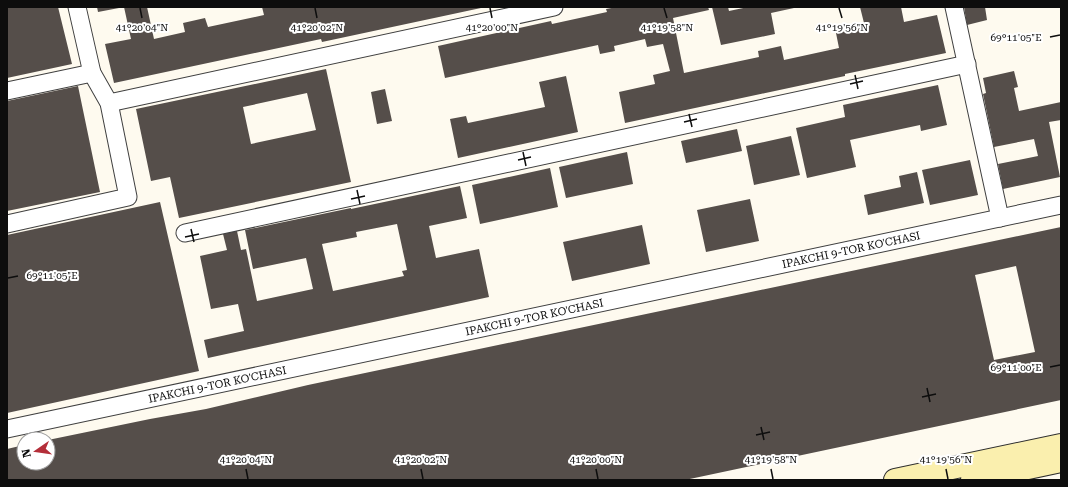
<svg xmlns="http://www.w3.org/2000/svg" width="1068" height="487" font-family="'Roboto Serif',serif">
<rect width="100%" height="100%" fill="#fefaef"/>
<path fill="#554e4a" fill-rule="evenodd" d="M7 7H58L72 64 7 78Z
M97 7H119V8L98 12Z
M124 7H147L154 39 185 32 183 23 205 18 208 27 264 15 262 7 481 8 322 42 321 39 114 83 105 44 131 39Z
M617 7H708L709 10 673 18 684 73 759 57 758 51 781 46 784 60 839 48 836 33 865 27 860 7H901L904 22 937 15 946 53 845 74V76L625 123 619 92 655 84 653 75 670 71 663 44 647 47 645 39 614 46 615 51 600 54 598 45 445 78 438 46 551 21 552 24 607 12 606 9Z
M712 7H728L729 11 748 7 794 8 771 13 775 34 721 45Z
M964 7H985L987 20 967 25Z
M326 69 351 182 179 218 170 177 151 181 136 109ZM307 93 316 130 251 144 243 107Z
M1014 71 1018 87 1014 88 1019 111 1061 102V120L1049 122 1060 177 1003 189 998 164 1038 156 1034 139 994 147 983 94 986 93 983 78Z
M566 76 578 132 458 158 450 119 466 116 468 123 545 107 539 82Z
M938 85 947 125 921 131 920 125 850 140 856 167 807 178 796 128 845 117 843 105Z
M78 86 100 192 7 211V101Z
M385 89 392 121 377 124 371 92Z
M737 129 742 151 686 163 681 141Z
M791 136 800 175 754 185 746 146Z
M627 152 633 184 566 198 559 167Z
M970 160 978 195 930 205 922 170Z
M550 168 558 207 480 224 472 185Z
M917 172 924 203 868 215 864 195 901 187 899 176Z
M460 186 467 218 429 226 436 258 479 249 489 297 208 358 204 340 244 331 238 304 211 309 200 256 227 250 223 234 237 231 241 250 246 249 257 301 313 289 306 258 253 269 245 230 351 208V209ZM397 224 407 270 402 271 404 276 333 291 322 244 357 237 356 232Z
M750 199 759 241 706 252 697 210Z
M160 202 199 371 7 413V235Z
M642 225 650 264 572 281 563 242Z
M1061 227V400L685 480H7V449L24 445V463H48V440L150 419 206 409 308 385ZM1016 266 1035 352 994 360 975 275Z"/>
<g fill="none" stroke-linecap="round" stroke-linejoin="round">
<defs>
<g id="street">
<path d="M954 7 1000 218"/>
<path d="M7 91 92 73"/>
<path d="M109 103 554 7"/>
<path d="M7 224 128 197 109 103 92 73 77 7"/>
<path d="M185 233 967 64"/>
<path id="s1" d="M7 429 1061 205"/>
</g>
<path id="secondary" d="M895 480 1061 445
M972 480 1061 461"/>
</defs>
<use href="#street" stroke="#404040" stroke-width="19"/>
<use href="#secondary" stroke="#2f2f2f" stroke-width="24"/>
<use href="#street" stroke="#fff" stroke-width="17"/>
<use href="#secondary" stroke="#faefae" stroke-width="22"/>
</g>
<path fill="none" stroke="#0d0d0d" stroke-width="1.5" d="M140 8 142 18M315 8 317 18M490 8 492 18M664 8 667 18M839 8 842 18M1050 37 1060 35M855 75 858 89M850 84 863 81M689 114 692 127M684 122 697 119M523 152 526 166M518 160 531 157M357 190 360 204M351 199 365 196M191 229 194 242M185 237 199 234M8 278 18 276M1050 367 1060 365M927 388 930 402M922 397 936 394M761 427 764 440M756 435 770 432M246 469 248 479M421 469 423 479M596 469 598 479M771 469 773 479M946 469 948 479"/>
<g text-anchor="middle" stroke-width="4" stroke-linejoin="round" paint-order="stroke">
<g font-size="11" fill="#0d0d0d" stroke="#fff">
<text dy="4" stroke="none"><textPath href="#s1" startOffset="863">IPAKCHI 9-TOR KO'CHASI</textPath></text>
<text dy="4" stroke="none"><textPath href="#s1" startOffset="539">IPAKCHI 9-TOR KO'CHASI</textPath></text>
<text dy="4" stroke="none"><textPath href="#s1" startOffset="215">IPAKCHI 9-TOR KO'CHASI</textPath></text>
</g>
</g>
<g font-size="10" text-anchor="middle" fill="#0d0d0d" stroke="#fff" stroke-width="4" stroke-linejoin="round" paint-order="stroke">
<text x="142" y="31">41°20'04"N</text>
<text x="317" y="31">41°20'02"N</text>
<text x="492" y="31">41°20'00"N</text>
<text x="667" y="31">41°19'58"N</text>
<text x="842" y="31">41°19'56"N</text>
<text x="1016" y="41">69°11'05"E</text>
<text x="52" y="279">69°11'05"E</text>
<text x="1016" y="371">69°11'00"E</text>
<text x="246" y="463">41°20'04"N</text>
<text x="421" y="463">41°20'02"N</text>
<text x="596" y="463">41°20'00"N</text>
<text x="771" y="463">41°19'58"N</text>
<text x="946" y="463">41°19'56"N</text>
</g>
<rect width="1068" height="487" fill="none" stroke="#0d0d0d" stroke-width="16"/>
<g transform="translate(36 451) rotate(257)"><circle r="19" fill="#ffffff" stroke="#9e9e9e"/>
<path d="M0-3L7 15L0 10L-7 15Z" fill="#b42e39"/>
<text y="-6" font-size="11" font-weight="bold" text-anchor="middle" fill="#0d0d0d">N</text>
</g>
</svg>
